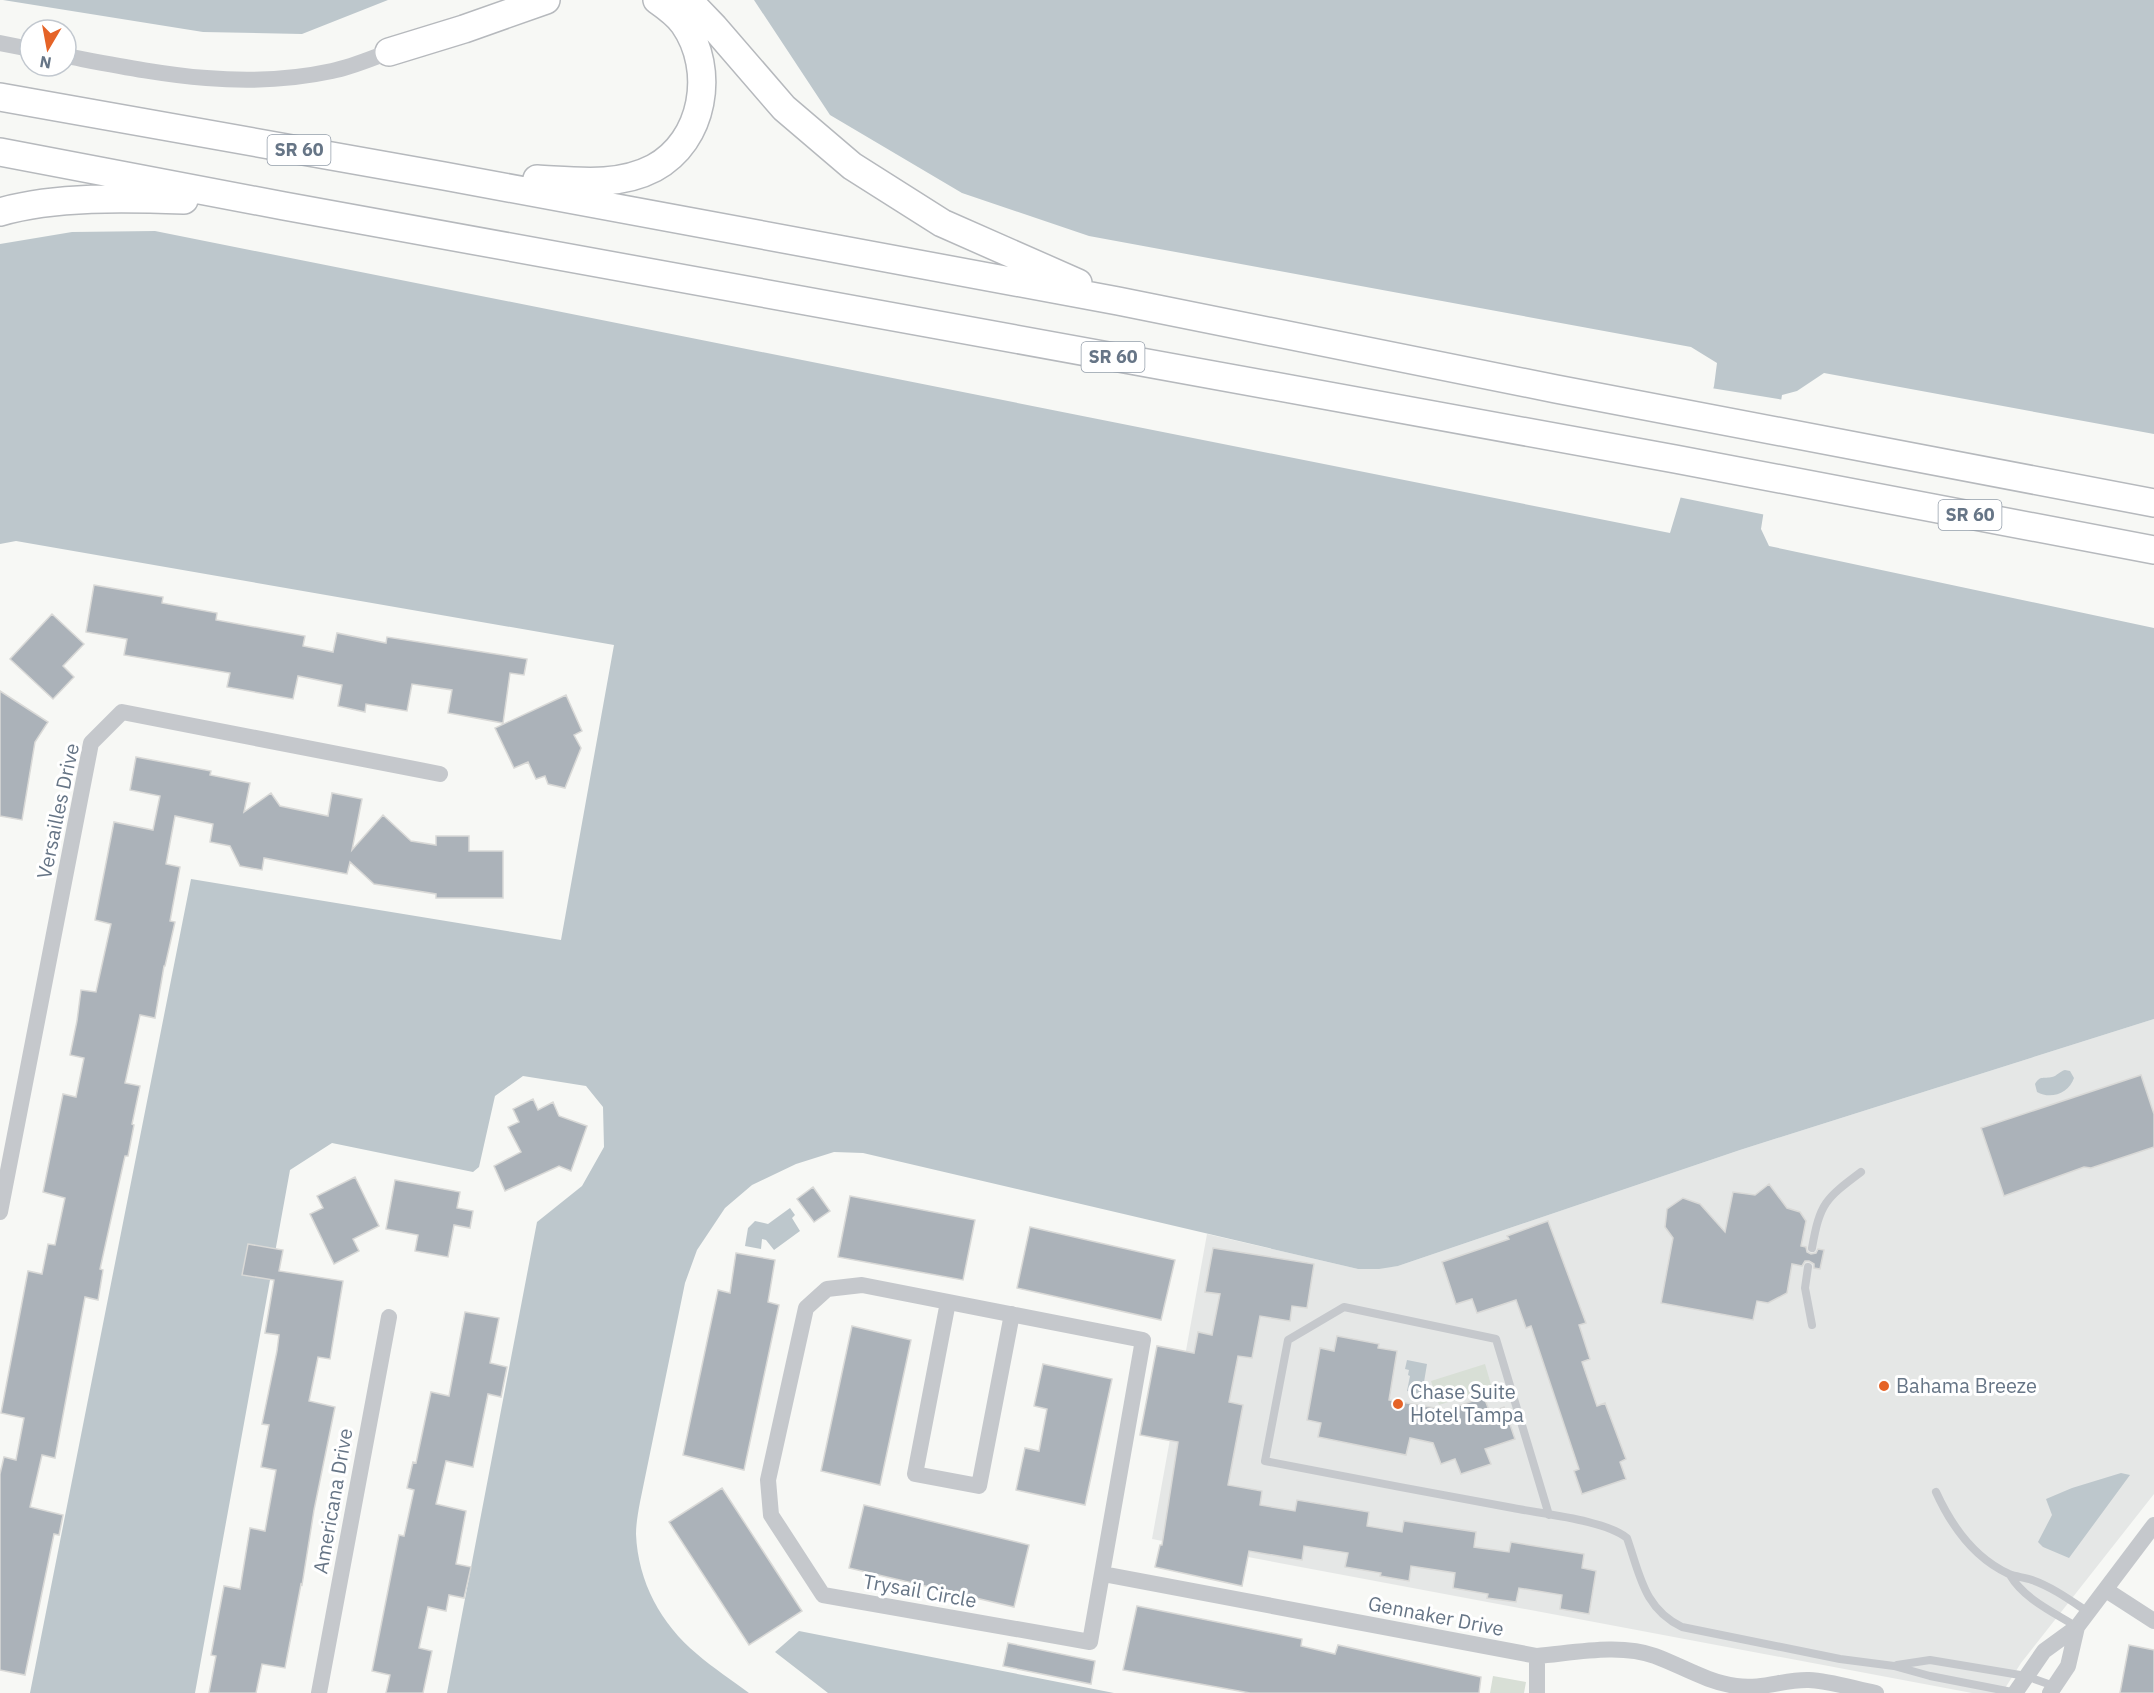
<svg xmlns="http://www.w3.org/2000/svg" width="2154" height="1693" font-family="'IBM Plex Sans',sans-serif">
<rect width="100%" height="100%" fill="#f7f8f5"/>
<path fill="#e5e7e6" d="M2154 1019V1494L2021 1663 2002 1693H1972L1152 1539 1207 1234 1358 1269 1398 1266 1740 1150Z"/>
<path fill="#d8dfd6" d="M1485 1364 1492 1388 1439 1405 1431 1381Z
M1493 1676 1526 1682 1524 1693H1490Z"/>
<path fill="#bdc7cc" d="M3 0H388L302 34 203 32Z
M754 0H2154V434L1824 373 1797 391 1782 395 1761 529 1769 546 2154 628V1019L1740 1150 1398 1266 1379 1269H1358L863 1153 834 1152 796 1164 752 1185 725 1208 697 1250 685 1283 640 1502C638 1513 636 1524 636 1534 638 1582 661 1624 697 1654 713 1668 732 1680 749 1693H447L537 1222 582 1186 604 1147 603 1107 586 1086 523 1076 495 1096 479 1167 473 1172 332 1143 290 1170 195 1693H30L191 879 561 940 614 645 16 541 0 544V244L72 232 155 231 1670 533 1714 386 1717 363 1691 347 1089 236 962 193 830 115Z
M2065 1070 2070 1071 2074 1078C2069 1093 2051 1100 2037 1092L2035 1084C2040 1075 2044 1079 2052 1077 2057 1076 2060 1071 2065 1070Z
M790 1208 795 1215 792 1218 800 1231 774 1250 766 1240 762 1239 761 1249 745 1246 748 1228 755 1221 768 1224Z
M1407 1360 1427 1364 1422 1394 1407 1391 1410 1376 1408 1375 1409 1370 1405 1369Z
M2121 1473 2130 1475 2069 1558 2043 1547 2038 1542 2052 1515 2046 1499 2072 1488Z
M799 1631 1114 1693H828L775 1652Z"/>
<path fill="#f7f8f5" d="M1711 388 1784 400 1766 515 1678 497Z"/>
<path fill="#abb2b9" stroke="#d9d9d7" stroke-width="1.5" d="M94 585 163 597 162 603 217 613 216 620 305 636 303 646 333 652 337 633 386 643 387 637 527 659 524 675 510 673 503 723 448 713 452 690 412 684 407 711 366 704 365 712 338 706 342 685 298 676 293 699 227 687 230 673 124 655 127 639 86 632Z
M52 614 84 644 63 666 74 677 53 699 10 659Z
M0 691 48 722 35 742 22 820 0 816Z
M566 695 582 731 574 735 581 748 565 788 548 784 545 776 536 779 528 762 514 768 495 728Z
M136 757 211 771 210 775 250 783 244 812 271 793 280 806 328 816 332 793 362 799 352 850 383 815 411 841 436 845V836H469V851H503V898H436V894L374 884 350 862 347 874 264 858 262 870 240 866 230 846 210 842 213 824 175 816 166 864 180 867 170 921 175 922 165 966H164L155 1018 140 1015 125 1083 140 1086 132 1124 134 1125 128 1156H125L100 1269 103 1270 98 1300 85 1297 55 1458 42 1455 30 1507 63 1515 59 1535 54 1534 25 1675 0 1670V1474L4 1457 16 1460 24 1418 1 1413 28 1271 42 1274 48 1244 55 1245 65 1198 43 1192 63 1094 76 1097 84 1058 70 1055 77 1021 81 990 96 992 111 924 95 920 114 822 153 830 160 796 130 790Z
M2141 1075 2154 1114V1147L2091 1168 2084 1167 2004 1196 1981 1128Z
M533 1099 538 1110 553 1102 559 1116 587 1126 571 1171 559 1166 505 1191 494 1166 521 1152 508 1127 519 1122 513 1109Z
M355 1177 379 1226 353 1239 359 1251 334 1264 310 1214 323 1208 317 1196Z
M395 1180 460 1192 457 1208 473 1211 470 1228 454 1225 448 1257 415 1251 418 1235 386 1229Z
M1769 1184 1787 1208 1800 1212 1806 1221 1801 1246 1806 1247 1807 1252 1811 1254 1816 1253 1818 1249 1824 1250 1820 1269 1814 1268V1264L1809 1261H1805L1802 1266 1792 1264 1787 1293 1768 1303 1757 1301 1753 1320 1661 1303 1673 1238 1665 1227 1667 1209 1683 1198 1700 1204 1725 1232 1733 1192 1755 1195Z
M813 1187 830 1211 814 1222 797 1199Z
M850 1196 975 1220 963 1280 838 1257Z
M1548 1221 1586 1323 1579 1325 1590 1359 1582 1362 1597 1406 1605 1403 1626 1459 1620 1462 1626 1479 1582 1494 1574 1471 1579 1469 1531 1326 1526 1328 1516 1300 1477 1313 1472 1299 1456 1304 1442 1262 1509 1239 1507 1236Z
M1030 1227 1175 1260 1161 1320 1017 1288Z
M248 1244 283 1250 279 1271 343 1281 330 1359 318 1357 309 1401 335 1407 314 1510 302 1585 301 1584 285 1668 262 1664 256 1693H209L216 1656 211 1655 224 1586 240 1589 250 1528 265 1531 276 1470 261 1467 269 1425 262 1424 277 1351 279 1335 265 1333 274 1280 242 1275Z
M1213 1248 1314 1264 1307 1308 1292 1306 1290 1321 1260 1316 1252 1358 1238 1356 1229 1402 1243 1405 1228 1485 1262 1491 1260 1505 1295 1511 1297 1500 1369 1512 1367 1526 1402 1532 1404 1521 1476 1532 1474 1547 1509 1552 1511 1542 1584 1554 1582 1568 1596 1571 1589 1614 1560 1609 1562 1595 1519 1588 1516 1602 1487 1598 1488 1594 1453 1588 1455 1573 1411 1566 1409 1581 1380 1576 1381 1573 1345 1567 1348 1553 1304 1546 1302 1560 1249 1551 1242 1586 1155 1567 1160 1545H1162L1178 1442 1140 1435 1157 1346 1194 1353 1198 1332 1212 1335 1220 1294 1205 1292Z
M736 1253 775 1260 768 1302 779 1305 744 1470 683 1455 718 1290 730 1293Z
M465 1312 499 1318 490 1363 507 1367 501 1397 488 1394 473 1467 446 1461 436 1504 466 1511 456 1564 471 1567 464 1598 449 1595 446 1611 428 1607 419 1648 432 1651 423 1693H386L390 1675 372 1671 399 1535 404 1536 414 1490 407 1488 413 1462 416 1463 431 1392 449 1396Z
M852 1326 911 1340 880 1485 821 1471Z
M1337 1336 1379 1344 1378 1348 1397 1351 1389 1400 1447 1410 1484 1397 1490 1413 1504 1407 1515 1439 1485 1449 1491 1464 1461 1474 1455 1459 1441 1464 1433 1443 1410 1438 1406 1455 1318 1437 1321 1423 1307 1420 1320 1348 1334 1351Z
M1043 1364 1112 1379 1085 1505 1016 1490 1025 1448 1039 1451 1047 1409 1034 1406Z
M722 1488 802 1611 749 1645 669 1522Z
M864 1505 1029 1545 1014 1607 849 1568Z
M1137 1606 1302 1639 1301 1646 1335 1654 1338 1645 1481 1677 1479 1693H1250L1123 1670Z
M1008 1643 1095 1661 1091 1684 1003 1666Z
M2129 1645 2154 1650V1693H2120Z"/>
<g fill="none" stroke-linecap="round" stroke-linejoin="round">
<defs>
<path id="trunk" d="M688 0 714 27 784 108 852 166 942 223 1078 283
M389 52 464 29 546 0
M0 97 444 176 1118 301 1556 389 2154 503
M0 152 284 206 1675 459 2154 550
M537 179C576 181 618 187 654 168 704 141 716 70 684 24 677 14 667 7 657 0
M0 212C55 196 127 198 184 200"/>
</defs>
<use href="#trunk" stroke="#b6b9bd" stroke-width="30"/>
<path stroke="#c5c8cc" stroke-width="8" d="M1812 1248C1820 1203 1825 1199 1861 1172
M1808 1267 1805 1288 1812 1325
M1936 1492C1951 1525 1974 1558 2009 1574 2016 1577 2024 1577 2032 1580 2052 1587 2070 1600 2088 1612
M1549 1515 1496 1339 1344 1307 1288 1340 1265 1461C1348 1477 1430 1493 1513 1508 1542 1514 1605 1520 1627 1538 1640 1575 1644 1609 1682 1627L1840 1659 1894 1666 1930 1676 2017 1693
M2010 1575C2024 1599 2053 1612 2077 1627
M1897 1665 1930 1660 2026 1676 2054 1686"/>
<path stroke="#c5c8cc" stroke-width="16" d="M0 43 30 49
M66 56C157 73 240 91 332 71 352 67 370 59 389 52
M0 1212 91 743 122 712 440 774
M862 1285 1143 1340 1090 1642 823 1595 771 1515 768 1480 806 1308 827 1289Z
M948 1302 915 1474 979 1486 1012 1314
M1103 1574 1537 1656C1573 1653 1620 1643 1655 1656 1682 1666 1707 1682 1736 1686 1762 1690 1785 1679 1809 1680 1831 1681 1855 1689 1876 1693
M2106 1590 2154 1621
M1537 1656V1693
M319 1693 389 1317
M2015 1693 2044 1651 2077 1627 2154 1525
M2050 1693 2068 1666 2077 1627"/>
<use href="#trunk" stroke="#fff" stroke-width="27"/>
</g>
<g fill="#e56327" stroke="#fff" stroke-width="2">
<circle cx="1884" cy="1386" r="6"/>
<circle cx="1398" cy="1404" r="6"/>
</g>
<g text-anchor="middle" stroke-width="6" stroke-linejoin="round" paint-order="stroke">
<g fill="#fff" stroke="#949eaa" stroke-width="1.5">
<rect x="267.5" y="135" width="63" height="30" rx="4.5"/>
<rect x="1081.5" y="342" width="63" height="30" rx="4.5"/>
<rect x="1938.5" y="500" width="63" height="30" rx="4.5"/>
</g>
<g font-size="18" font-weight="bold" fill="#667586">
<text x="299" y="156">SR 60</text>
<text x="1113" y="363">SR 60</text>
<text x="1970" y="521">SR 60</text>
</g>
<g font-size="20" fill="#667586" stroke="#fff">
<text transform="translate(58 811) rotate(-78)" y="7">Versailles Drive</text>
<text transform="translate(333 1501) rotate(-80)" y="7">Americana Drive</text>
<text transform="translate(920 1591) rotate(10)" y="7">Trysail Circle</text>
<text transform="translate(1436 1616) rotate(11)" y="7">Gennaker Drive</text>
</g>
<g font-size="20" fill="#667586" stroke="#fff" text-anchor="start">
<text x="1896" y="1393">Bahama Breeze</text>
<text x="1410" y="1399">Chase Suite<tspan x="1410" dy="23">Hotel Tampa</tspan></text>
</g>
</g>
<g transform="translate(48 48) rotate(190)"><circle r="28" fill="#ffffff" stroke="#c2c8cf" stroke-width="1.5"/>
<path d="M0-4.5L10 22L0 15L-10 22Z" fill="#e56327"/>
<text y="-9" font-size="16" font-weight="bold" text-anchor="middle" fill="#667586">N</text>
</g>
</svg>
